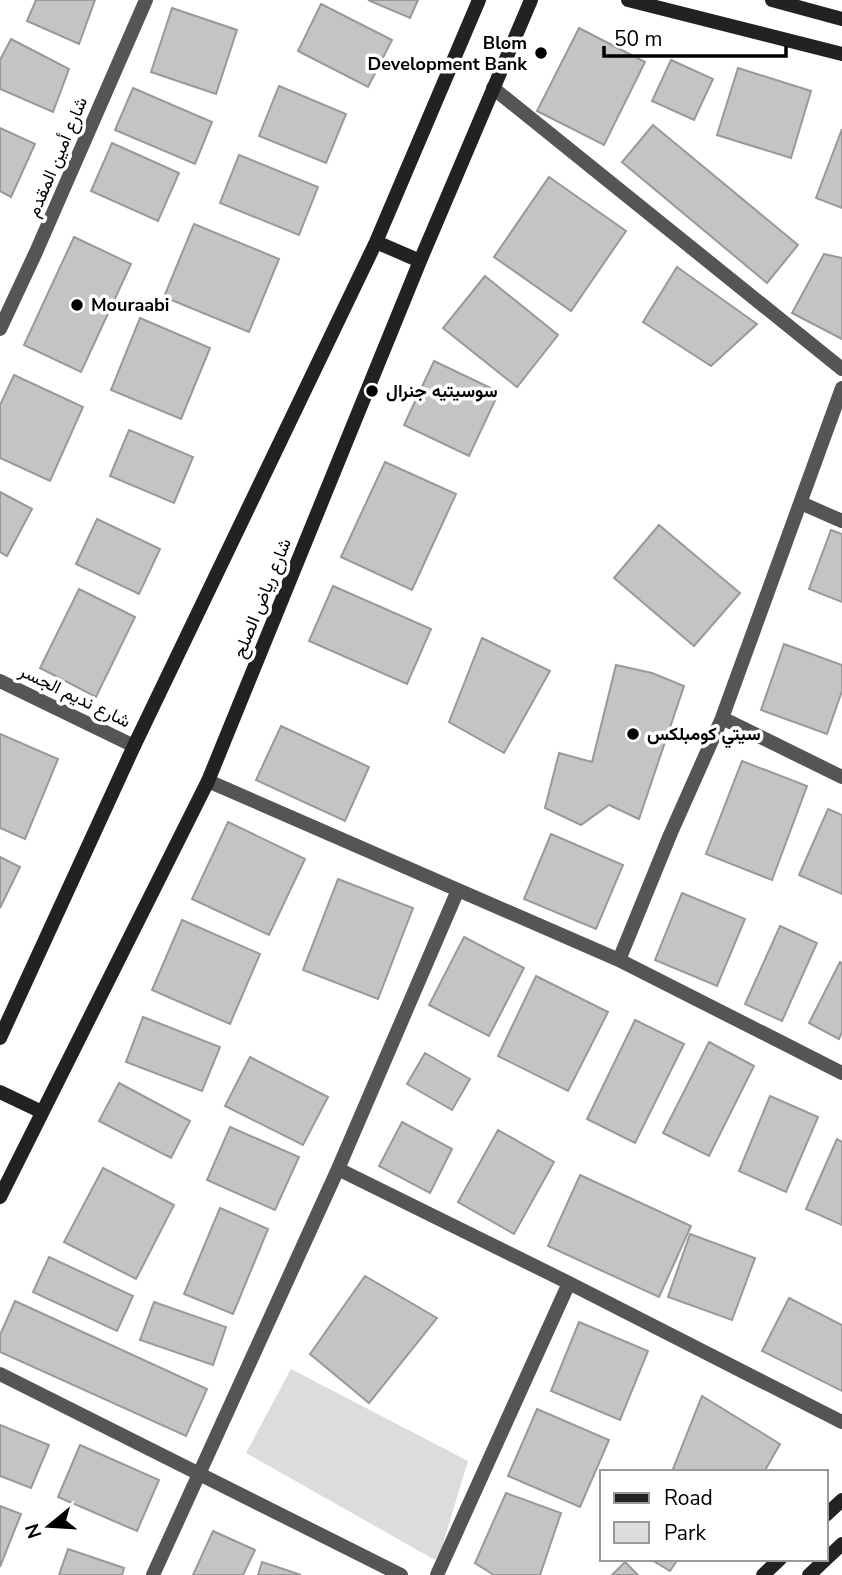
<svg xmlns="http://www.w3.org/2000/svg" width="842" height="1575" font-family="'Nunito Sans',Vazirmatn,sans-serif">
<rect width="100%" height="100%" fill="#fff"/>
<path fill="#dcdcdc" d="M291 1369 468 1461 441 1550 435 1560 246 1453Z"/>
<path fill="#c4c4c4" stroke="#999" stroke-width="2" d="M36 0H95L79 44 27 21Z
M368 0H418L410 18Z
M321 4 392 40 368 87 298 51Z
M172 8 237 30 216 94 151 72Z
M579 28 645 62 604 145 537 111Z
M11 39 69 69 53 112 0 89V60Z
M671 60 713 79 694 120 652 101Z
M738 68 811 91 791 158 717 135Z
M279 86 346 114 326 163 259 136Z
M133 88 212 122 195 164 115 130Z
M653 125 798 245 767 283 622 162Z
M0 128 35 144 11 197 0 191Z
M842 129V208L816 198Z
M112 143 179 173 158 221 91 191Z
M239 155 318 187 299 235 220 203Z
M549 177 626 231 571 311 494 257Z
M194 224 279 259 249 332 164 297Z
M74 237 131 264 81 372 24 345Z
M824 254 842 258V339L792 313Z
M677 267 757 324 711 366 643 322Z
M485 276 558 335 517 387 443 328Z
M140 318 210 348 181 419 111 390Z
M434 361 499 392 469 456 404 425Z
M14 375 83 407 50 481 0 458V405Z
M129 430 193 457 174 503 110 476Z
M385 462 456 494 412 590 341 557Z
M0 492 32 509 7 556 0 552Z
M97 519 160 549 139 594 76 564Z
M659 525 740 593 694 646 614 578Z
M831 530 842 534V602L809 589Z
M333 586 431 629 407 684 309 641Z
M79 589 135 617 96 697 40 668Z
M482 638 550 671 504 753 449 722Z
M784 644 842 665V691L827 734 761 710Z
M616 665 652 673 684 686 639 819 609 805 581 825 545 808 559 753 592 762Z
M281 726 369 767 345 821 256 780Z
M0 734 58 759 25 839 0 828Z
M742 761 807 786 772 880 706 854Z
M828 809 842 815V894L799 875Z
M228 822 305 859 269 935 192 899Z
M551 834 623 865 596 929 524 899Z
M0 857 20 867 0 908Z
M338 879 413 908 378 999 303 970Z
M682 893 745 919 717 986 655 960Z
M182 920 260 954 230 1024 152 990Z
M780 926 817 943 782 1021 745 1004Z
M464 937 524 968 489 1036 429 1005Z
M840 962 842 963V1032L839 1039 809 1023Z
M536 976 608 1012 568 1091 498 1056Z
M143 1017 220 1047 202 1091 126 1062Z
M635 1020 684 1044 635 1143 587 1119Z
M709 1042 754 1066 709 1156 663 1133Z
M425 1053 470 1079 452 1110 407 1084Z
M250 1057 328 1097 303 1145 225 1106Z
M119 1083 190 1121 171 1158 99 1121Z
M770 1096 818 1117 786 1192 739 1171Z
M402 1122 452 1149 430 1193 379 1166Z
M230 1127 299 1157 275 1210 207 1180Z
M498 1130 554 1162 514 1234 458 1202Z
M837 1139 842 1142V1225L806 1209Z
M103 1168 174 1205 136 1279 64 1242Z
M580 1175 691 1226 659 1297 548 1246Z
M220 1208 268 1229 233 1314 184 1294Z
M690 1234 755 1258 732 1320 668 1297Z
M49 1257 133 1296 117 1331 33 1292Z
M365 1276 437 1318 369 1403 310 1354Z
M789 1298 842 1325V1391L762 1351Z
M15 1301 207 1389 186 1436 0 1352V1335Z
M154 1302 226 1327 213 1365 140 1340Z
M579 1322 648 1351 620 1420 551 1391Z
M702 1396 780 1444 764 1472H680L673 1469Z
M537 1409 609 1440 580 1507 508 1476Z
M0 1425 49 1445 31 1488 0 1476Z
M80 1445 159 1480 137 1531 58 1497Z
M506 1493 561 1513 540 1575H494L475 1563Z
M0 1506 21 1514 0 1567Z
M213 1531 255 1550 243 1575H193Z
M68 1549 124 1568 122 1575H59Z
M650 1559H678L670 1571Z
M262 1562 301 1575H258Z
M625 1562 638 1575H612Z"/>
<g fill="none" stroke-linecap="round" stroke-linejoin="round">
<path stroke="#555" stroke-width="14" d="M493 88 842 369
M0 329 36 252 146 0
M801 503 842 521
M0 681 134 746
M722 718 842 777
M208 781 619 960 842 1073
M619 960 670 835 722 718 842 388
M338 1169 569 1283 842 1422
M0 1374 401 1575
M153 1575 338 1169 458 890
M437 1575 569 1283"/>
<path stroke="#222" stroke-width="14" d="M628 0 842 54
M772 0 842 19
M376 242 420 261
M0 1038 134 746 376 242 479 0
M0 1092 42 1112
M0 1197 208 781 420 261 531 0
M826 1515 842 1500
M763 1575 780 1559
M809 1575 842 1544"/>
</g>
<g fill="#000" stroke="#fff" stroke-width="2.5">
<circle cx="541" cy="53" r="7"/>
<circle cx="77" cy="305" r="7"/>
<circle cx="372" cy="391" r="7"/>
<circle cx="633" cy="734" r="7"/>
</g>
<g text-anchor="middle" stroke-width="7" stroke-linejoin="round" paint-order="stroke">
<g font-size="18" font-weight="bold" fill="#000" stroke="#fff" text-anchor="start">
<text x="527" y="49" text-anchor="end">Blom<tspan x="527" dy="21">Development Bank</tspan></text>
<text x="91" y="311">Mouraabi</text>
<text x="386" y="397">سوسيتيه جنرال</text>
<text x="647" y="740">سيتي كومبلكس</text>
</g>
<g font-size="18" fill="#000" stroke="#fff">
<text transform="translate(57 157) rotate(-67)" y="6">شارع أمين المقدم</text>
<text transform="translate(262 598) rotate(-68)" y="6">شارع رياض الصلح</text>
<text transform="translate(75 696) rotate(26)" y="6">شارع نديم الجسر</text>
</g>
</g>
<rect x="600" y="1470" width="228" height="91" fill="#ffffff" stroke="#999999" stroke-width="2"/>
<rect x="614" y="1493" width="35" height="10" fill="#222222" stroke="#999999" stroke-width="2"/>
<text x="664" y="1505" font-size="21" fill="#000000">Road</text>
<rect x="614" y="1522" width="35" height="21" fill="#dcdcdc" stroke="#999999" stroke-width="2"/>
<text x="664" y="1540" font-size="21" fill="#000000">Park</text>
<g transform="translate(49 1526) rotate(252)" stroke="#ffffff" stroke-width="5" paint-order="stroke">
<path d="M0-5L12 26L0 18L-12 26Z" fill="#000000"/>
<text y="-10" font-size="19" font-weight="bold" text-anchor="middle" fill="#000000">N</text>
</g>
<path d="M604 46v10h182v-10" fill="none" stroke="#000000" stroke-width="3.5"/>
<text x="614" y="46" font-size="21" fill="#000000" stroke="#ffffff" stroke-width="5" paint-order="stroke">50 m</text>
</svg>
